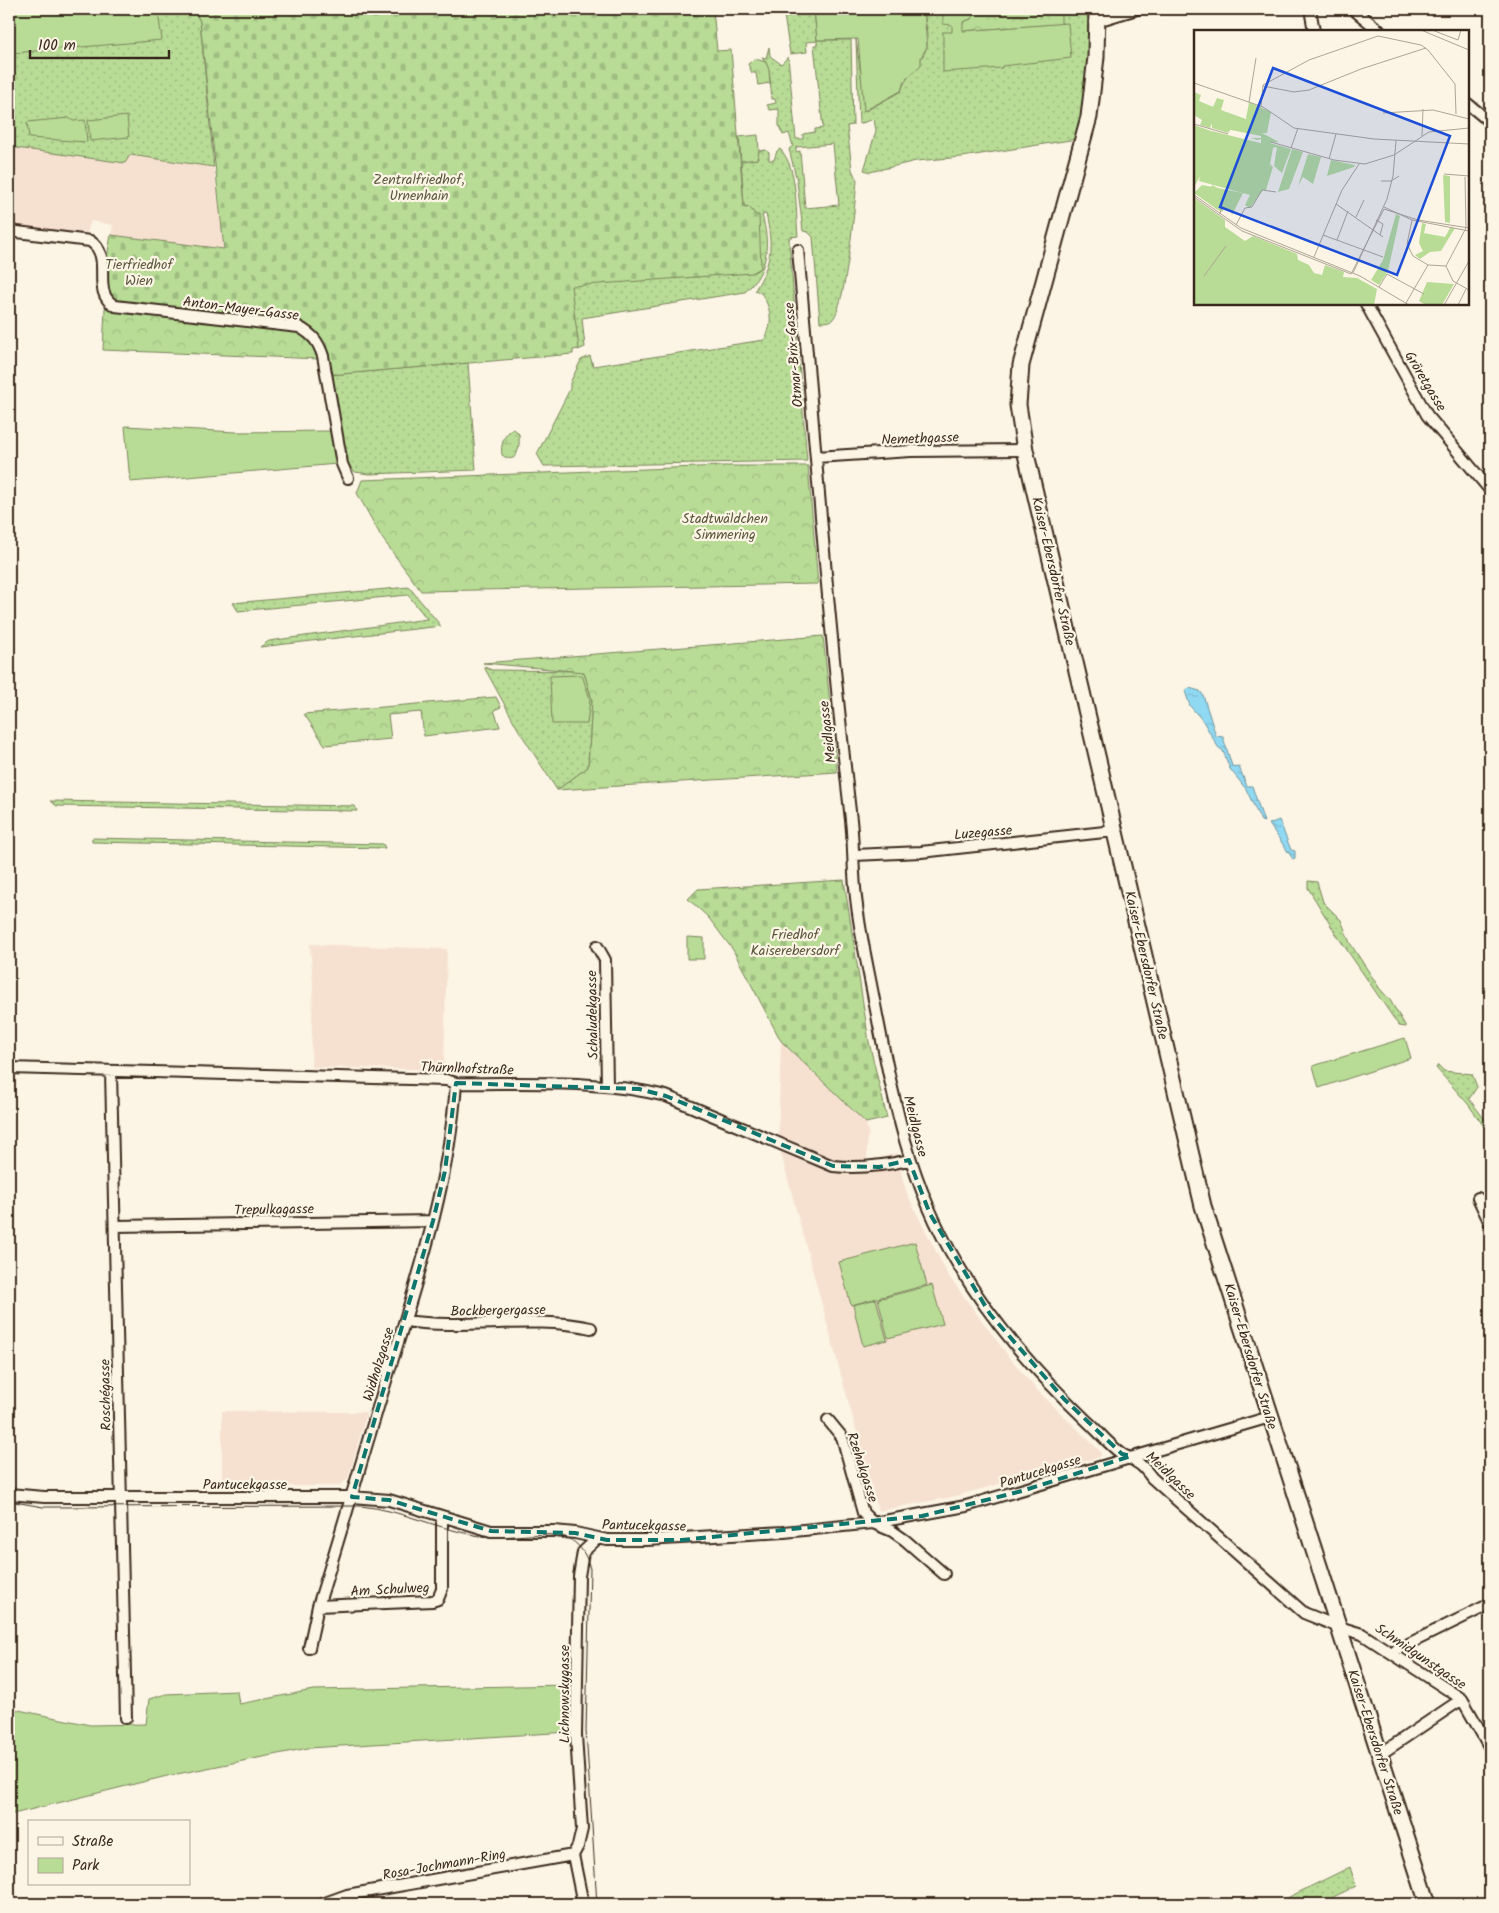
<svg xmlns="http://www.w3.org/2000/svg" width="1499" height="1913" font-family="Kalam,sans-serif">
<defs>
<pattern id="grass-dots" width="8" height="8" patternUnits="userSpaceOnUse" patternTransform="scale(1.25)"><rect width="8" height="8" fill="#b8dc96"/><path d="M2 2h.1M6 6h.1" fill="none" stroke="#9fbd81" stroke-width="1.8" stroke-linecap="round"/></pattern>
<pattern id="forest-crowns" width="20" height="18" patternUnits="userSpaceOnUse" patternTransform="scale(1.25)"><rect width="20" height="18" fill="#b8dc96"/><path d="M2 6a3 3 0 1 1 6 0M12 15a3 3 0 1 1 6 0" fill="none" stroke="#9fbd81"/></pattern>
<pattern id="wetland-marsh" width="20" height="14" patternUnits="userSpaceOnUse" patternTransform="scale(1.25)"><rect width="20" height="14" fill="#b8dc96"/><path d="M1 5h8M5 5V1M11 12h8M15 12V8" fill="none" stroke="#9fbd81"/></pattern>
<pattern id="cemetery-stones" width="16" height="16" patternUnits="userSpaceOnUse" patternTransform="scale(1.25)"><rect width="16" height="16" fill="#b8dc96"/><path d="M2 7V4a2 2 0 0 1 4 0v3zM10 15v-3a2 2 0 0 1 4 0v3z" fill="#9fbd81"/></pattern>
<pattern id="water-ripples" width="26" height="14" patternUnits="userSpaceOnUse" patternTransform="scale(1.25)"><rect width="26" height="14" fill="#90d9f2"/><path d="M2 4q2-2 4 0t4 0M15 11q2-2 4 0t4 0" fill="none" stroke="#7dbacf"/></pattern>
</defs>
<rect width="100%" height="100%" fill="#fcf5e5"/>
<filter id="ink" filterUnits="userSpaceOnUse"><feTurbulence type="fractalNoise" baseFrequency=".02" numOctaves="2"/><feDisplacementMap in="SourceGraphic" scale="10" xChannelSelector="R" yChannelSelector="G"/><feConvolveMatrix kernelMatrix="1 2 1 2 8 2 1 2 1" color-interpolation-filters="sRGB"/></filter>
<g filter="url(#ink)">
<path fill="#f6e1d0" d="M9 147 125 163 129 155 214 167 224 250 111 235 113 225 91 221 86 236 9 226Z
M310 944 447 949 444 1070 311 1067 313 985Z
M781 1041 866 1123 869 1136 867 1137V1161L898 1153 903 1181 908 1196 948 1275 1009 1357 1038 1391 1101 1452 1100 1457 952 1497 878 1511 778 1143Z
M222 1411 367 1412 348 1479 339 1486H222Z"/>
<path fill="url(#grass-dots)" stroke="#7a835a" fill-rule="evenodd" d="M9 9H193L200 21 214 167 130 155 125 163 9 147V51L11 50Z
M783 9H814L817 40H851L853 125 847 126 852 170 857 180C855 203 846 308 832 320 829 322 824 322 820 322L813 237 808 232 803 231 797 181 789 149 793 146 789 133 783 135 779 126V109L770 110 767 105 776 103 775 99H772L769 70 762 57 766 58 769 47 770 56 781 64 788 57 796 139H803V134L815 132V129L823 128 814 45H817V41L806 42 807 52 790 54ZM833 144 839 205 805 208 800 151 796 152V147Z
M924 9H1097L1083 138 962 157 916 161 870 172 864 170 876 131 874 119 859 124 856 39 866 111 901 91C906 74 924 62 927 45 928 34 925 20 924 9Z
M780 149C799 169 795 209 798 236L790 237 789 240 807 461 544 466 537 454 570 389V383L581 360 590 356 593 366 764 340C774 324 771 307 761 293L755 290C772 262 773 246 766 214L762 215C770 243 769 271 745 292L582 318 585 347 578 350 570 285 744 206 741 161 757 159 759 151 766 150 769 153V160H774L777 151Z
M468 363 476 470 369 474 355 472 347 465 330 375Z
M409 587 441 626 260 647 269 641 427 619 408 595 238 611 233 603Z
M484 667 492 670 584 671 592 700 588 767 557 790 518 729Z
M50 801 355 806 357 811 57 806Z
M92 838 383 844 385 848 92 842Z
M1308 881 1317 882 1323 902 1341 920 1350 943 1380 989 1390 1000 1406 1027 1399 1026 1336 934 1308 888Z
M1438 1065 1444 1071 1472 1074 1477 1087 1469 1099 1490 1126V1135L1468 1104 1436 1068Z
M1350 1867 1356 1886 1319 1904H1275Z"/>
<path fill="url(#forest-crowns)" stroke="#7a835a" d="M976 9H1061V24L962 31 963 22 971 19Z
M755 59 766 62 769 70 770 83 758 85 756 73H752L748 64Z
M105 308 303 332 316 345 320 359 103 350Z
M723 466H808L818 584 421 591 382 538 357 493 362 480Z
M823 636 837 772 557 790 588 767 592 700 584 672 483 663Z
M496 697 501 707 494 710 500 727 424 736 421 712 388 715 391 739 325 745 304 714Z"/>
<path fill="url(#wetland-marsh)" stroke="#7a835a" d="M514 429 519 434C520 446 518 467 502 455 500 446 504 432 514 429Z"/>
<path fill="url(#cemetery-stones)" stroke="#7a835a" d="M193 9H713L717 51 731 50 744 206 749 207 756 215H759L761 268 752 273 571 286 579 349 573 350V354L330 375 311 330 117 304 107 294 106 263 111 235 224 249 200 21Z
M844 880 869 1042 887 1118 866 1123 781 1041 733 950 708 917 688 899 698 889Z"/>
<path fill="#b8dc96" stroke="#7a835a" d="M9 9H177L158 12 162 40 13 53 11 32H9Z
M814 9H924L927 47 921 57V65L904 81 901 91 864 111 858 39 817 40Z
M943 9H976L971 19 963 22V31L1068 23 1071 58 1002 66V68L943 72V32H952V25L943 24Z
M127 116 129 137 90 141 88 120Z
M69 118 73 121 85 120 87 142 29 138 27 122Z
M758 135 759 151 757 159 741 161 739 137Z
M125 426 236 432 332 431 337 464 130 482Z
M582 675 590 699 587 724H552L550 676Z
M687 937 704 938V959H687Z
M1405 1038 1411 1058 1319 1088 1313 1066Z
M915 1242 927 1285 851 1305 839 1262Z
M932 1285 943 1324 888 1338 878 1299Z
M876 1299 887 1340 863 1346 853 1305Z
M570 1685 569 1732 308 1748 167 1776 13 1814 9 1813V1708L90 1725 146 1724 149 1699 166 1694 237 1691 239 1704 313 1690Z"/>
<path fill="url(#water-ripples)" stroke="#6e939d" d="M1189 688 1200 691 1203 695 1216 736 1223 737 1232 766 1239 767 1247 786H1252L1264 822 1261 821 1246 789 1230 769 1223 751 1218 747 1203 721 1190 706 1185 691Z
M1279 820 1291 850 1295 851V858L1293 859 1269 824Z"/>
<g fill="none" stroke-linecap="round" stroke-linejoin="round">
<defs>
<path id="minor" d="M1310 9 1314 31
M1353 9 1380 31
M1097 21 1137 9
M1468 104 1490 122
M9 231 90 241C115 257 89 291 115 306L299 327C313 335 318 341 323 356L342 464 348 478
M798 250C815 441 829 631 851 820 853 838 853 856 854 873 856 917 867 962 875 1005 893 1098 908 1181 957 1263 992 1323 1038 1374 1088 1422 1098 1431 1110 1446 1122 1454 1138 1463 1140 1462 1152 1478L1304 1613 1339 1627 1362 1634 1462 1699 1490 1748
M1366 304 1427 415 1490 490
M816 457 911 451 1025 450
M854 855 921 852 1114 831
M597 946 605 960 607 1086
M9 1068 446 1080 456 1083C526 1084 598 1079 666 1096L833 1166C860 1169 883 1166 909 1160
M111 1072 126 1718
M1478 1198 1490 1223
M115 1226 433 1221
M406 1321C467 1330 531 1315 591 1328
M828 1420 842 1437 863 1513 873 1523 892 1531 905 1540 944 1574
M9 1494 44 1497H352L389 1500 491 1531H554L575 1533 607 1540H647L784 1532 873 1523 966 1506 1270 1417
M318 1606 432 1601 438 1599 442 1589V1516
M309 1648 318 1606C345 1521 369 1434 396 1349 423 1262 450 1174 456 1083
M1392 1652 1490 1604
M1379 1755 1462 1699
M573 1855 578 1846 582 1829 576 1735 579 1576 583 1552 598 1538
M573 1855 583 1904
M322 1904 347 1895 573 1855"/>
<path id="secondary" d="M1097 9 1096 57 1089 117 1021 365 1018 405 1025 450 1203 1206 1428 1904"/>
</defs>
<use href="#minor" stroke="#3b2a1e" stroke-width="14"/>
<use href="#secondary" stroke="#3b2a1e" stroke-width="19"/>
<use href="#minor" stroke="#fcf5e5" stroke-width="10"/>
<use href="#secondary" stroke="#fcf5e5" stroke-width="15"/>
<path stroke="#3b2a1e" stroke-width="1" d="M9 1501 43 1507 361 1506C402 1510 440 1530 480 1536 506 1540 541 1530 565 1537 579 1542 587 1555 590 1569L586 1731 597 1904"/>
</g>
</g>
<path fill="none" stroke="#0f766e" stroke-width="4" stroke-dasharray="10 6" stroke-linejoin="round" d="M456 1083 639 1089 666 1096 833 1166 879 1167 909 1160 930 1214 990 1314 1064 1399 1122 1454 1131 1456 1022 1491 922 1516 682 1540H607L575 1533 491 1531 389 1500 352 1497 433 1221 445 1171Z"/>
<g text-anchor="middle" stroke-width="4.5" stroke-linejoin="round" paint-order="stroke">
<g font-size="14" fill="#5a563c" stroke="#fcf5e5">
<text x="419" y="184">Zentralfriedhof,<tspan x="419" dy="16">Urnenhain</tspan></text>
<text x="139" y="269">Tierfriedhof<tspan x="139" dy="16">Wien</tspan></text>
<text x="725" y="523">Stadtwäldchen<tspan x="725" dy="16">Simmering</tspan></text>
<text x="795" y="939">Friedhof<tspan x="795" dy="16">Kaiserebersdorf</tspan></text>
</g>
<g font-size="14" fill="#3b2a1e" stroke="#fcf5e5">
<text transform="translate(241 308) rotate(7)" y="5">Anton-Mayer-Gasse</text>
<text transform="translate(793 355) rotate(-95)" y="5">Otmar-Brix-Gasse</text>
<text transform="translate(1426 381) rotate(59)" y="5">Gröretgasse</text>
<text transform="translate(920 438) rotate(-2)" y="5">Nemethgasse</text>
<text transform="translate(1054 571) rotate(77)" y="5">Kaiser-Ebersdorfer Straße</text>
<text transform="translate(827 732) rotate(-97)" y="5">Meidlgasse</text>
<text transform="translate(983 832) rotate(-5)" y="5">Luzegasse</text>
<text transform="translate(1147 965) rotate(77)" y="5">Kaiser-Ebersdorfer Straße</text>
<text transform="translate(592 1015) rotate(-91)" y="5">Schaludekgasse</text>
<text transform="translate(467 1068) rotate(2)" y="5">Thürnlhofstraße</text>
<text transform="translate(916 1126) rotate(76)" y="5">Meidlgasse</text>
<text transform="translate(274 1209) rotate(-1)" y="5">Trepulkagasse</text>
<text transform="translate(498 1310) rotate(-1)" y="5">Bockbergergasse</text>
<text transform="translate(1251 1356) rotate(73)" y="5">Kaiser-Ebersdorfer Straße</text>
<text transform="translate(378 1364) rotate(-73)" y="5">Widholzgasse</text>
<text transform="translate(105 1395) rotate(-91)" y="5">Roschégasse</text>
<text transform="translate(863 1467) rotate(72)" y="5">Rzehakgasse</text>
<text transform="translate(1040 1471) rotate(-17)" y="5">Pantucekgasse</text>
<text transform="translate(1171 1475) rotate(44)" y="5">Meidlgasse</text>
<text x="245" y="1489">Pantucekgasse</text>
<text transform="translate(644 1525) rotate(1)" y="5">Pantucekgasse</text>
<text transform="translate(390 1589) rotate(-3)" y="5">Am Schulweg</text>
<text transform="translate(1421 1656) rotate(34)" y="5">Schmidgunstgasse</text>
<text transform="translate(564 1694) rotate(-90)" y="5">Lichnowskygasse</text>
<text transform="translate(1376 1742) rotate(72)" y="5">Kaiser-Ebersdorfer Straße</text>
<text transform="translate(444 1864) rotate(-10)" y="5">Rosa-Jochmann-Ring</text>
</g>
</g>
<g transform="translate(1194 30)">
<rect width="275" height="275" fill="#fcf5e5"/>
<path d="M55 72 77 82 73 103H68L85 112 76 113 97 119 88 143 80 136 83 117 79 118 76 134 79 136 72 135 71 116 67 114V109L63 110 57 108H67V106L37 100 14 75 27 80 30 84 52 90ZM8 155 49 163 38 185 37 181 29 178V182L24 180 0 163Z" fill="#b8dc96"/>
<path d="M98 119 109 122 95 159 84 162ZM114 124 127 127 119 154 109 147 104 156Z" fill="#b8dc96"/>
<path d="M18 101 78 116 73 134 79 137 72 160H69L56 178 51 175 56 165 5 151ZM137 130 161 135 160 137 133 146ZM0 168 31 190V197L51 211 59 206 103 224 104 230 115 235 120 243 128 245 131 235 150 242 149 247 163 248 183 259 180 275H0Z" fill="#b8dc96"/>
<path d="M0 62 7 65 5 71 19 77 23 68 30 70 27 80 63 93 67 101 60 99 59 103 38 98 34 103 18 98V93L16 98 6 95 8 90 0 85ZM55 77 60 78 62 89 66 79 69 80 66 93 52 87ZM0 95 20 102 7 145 0 157ZM249 145 256 146V193L251 192ZM18 155 35 164 31 178 21 175 22 168 4 163 8 156 17 158ZM202 184 206 186 194 241 185 255 177 250 189 230ZM228 193 232 194 230 203 251 207 256 198H261L247 221 236 222 226 229 221 225 229 221 225 213ZM81 222 101 235 87 256 67 241ZM233 252 260 254 248 275H232L225 271Z" fill="#b8dc96"/>
<path fill="none" stroke="#afa495" stroke-width="1" d="M227 0 275 20M238 0 264 10 267 0M0 53 69 77 100 98 180 109 275 114M69 56 100 62 115 60 167 39 232 18M55 72 62 28M67 76 69 55 115 30 184 6 227 15 234 20 261 54 262 84M189 83 239 80 275 89M0 94 34 104M228 106 229 79M77 112 140 130 171 134 200 125 235 102 275 98M97 118 104 98M135 129 142 104M250 144 275 146M187 151H197L205 146M0 165 47 198 166 246 215 275M0 167 48 201 157 244 190 179 224 190 275 198M142 174 189 207M190 177 218 190 275 201M26 184 31 160M162 187 170 170M182 190 189 194 186 205M218 190 213 214 219 226 234 235 252 236 272 198 271 147M42 195 51 178 58 177 68 160 82 162M129 205 189 227M143 210 154 181M120 227 148 160 165 134M252 236 259 251 275 260M159 243 193 169 199 146 202 111M10 246 32 216M185 257 193 244 230 264M212 273 234 235M250 275 275 231M264 275 272 259"/>
<path fill="#1d4ed8" fill-opacity="0.15" stroke="#1d4ed8" stroke-width="2.5" d="M79 38 256 106 203 245 26 177Z"/>
<rect width="275" height="275" fill="none" stroke="#3b2a1e" stroke-width="2.5"/>
</g>
<rect width="1499" height="1913" fill="none" stroke="#fcf5e5" stroke-width="30"/>
<rect x="15" y="15" width="1469" height="1883" fill="none" stroke="#3b2a1e" stroke-width="2" filter="url(#ink)"/>
<rect x="28" y="1820" width="162" height="65" fill="#fcf5e5" stroke="#afa495"/>
<rect x="38" y="1837" width="25" height="8" fill="#fcf5e5" stroke="#afa495"/>
<text x="72" y="1846" font-size="15" fill="#3b2a1e">Straße</text>
<rect x="38" y="1858" width="25" height="15" fill="#b8dc96" stroke="#afa495"/>
<text x="72" y="1870" font-size="15" fill="#3b2a1e">Park</text>
<path d="M30 50v8h139v-8" fill="none" stroke="#3b2a1e" stroke-width="2.5"/>
<text x="38" y="50" font-size="15" fill="#3b2a1e" stroke="#fcf5e5" stroke-width="4" paint-order="stroke">100 m</text>
</svg>
